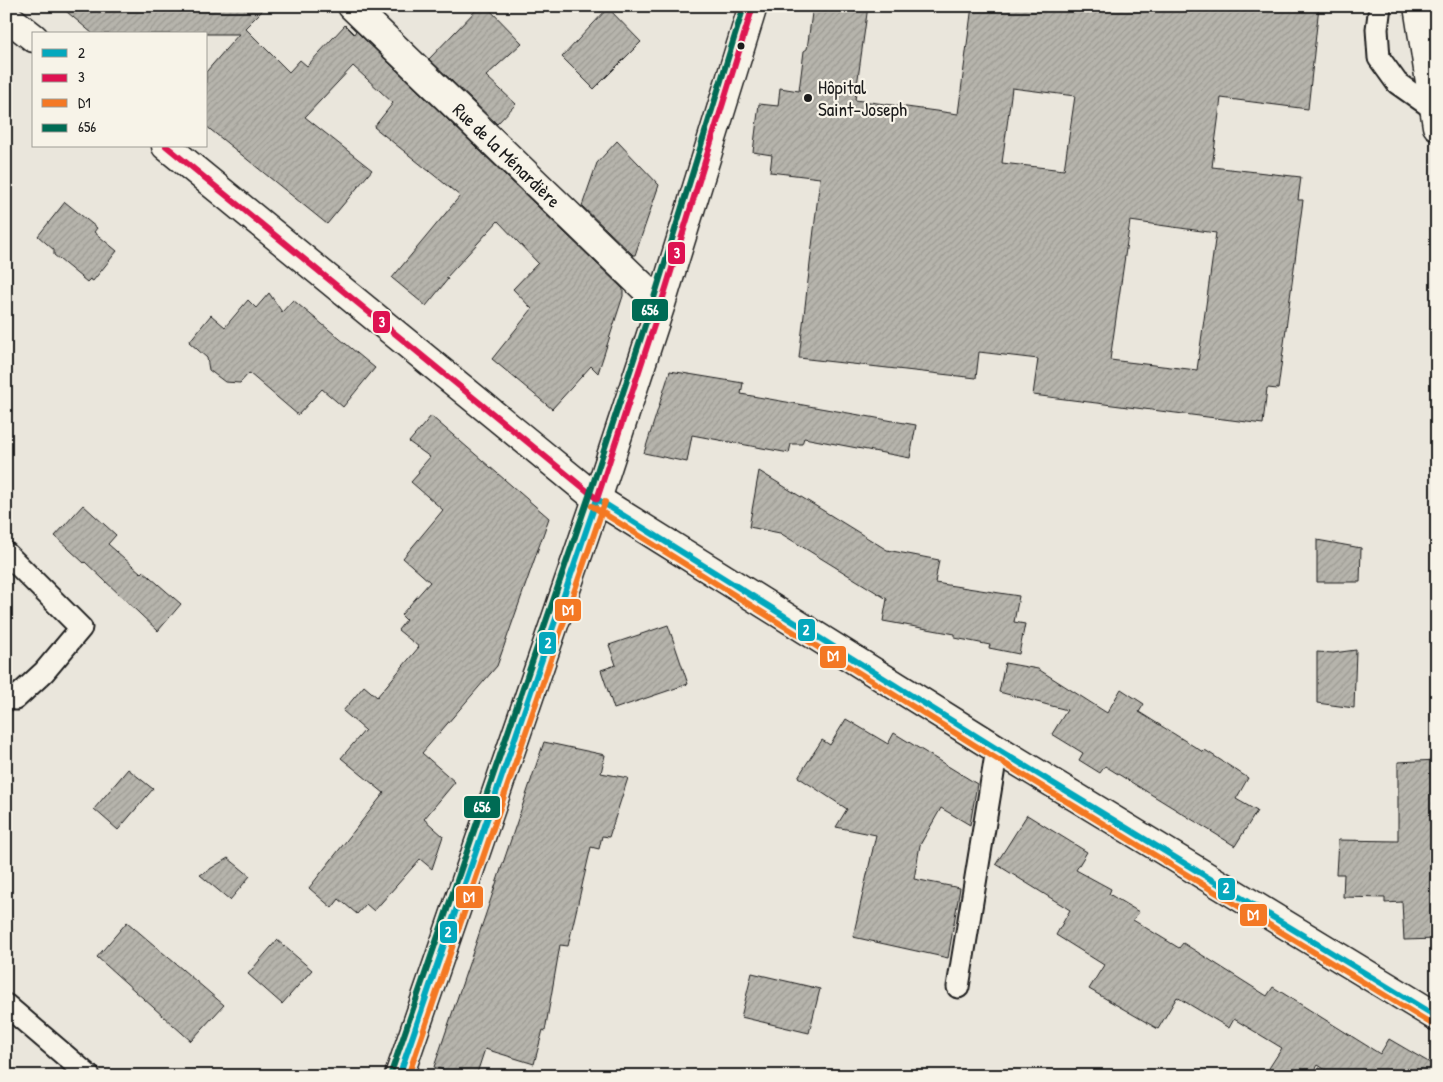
<svg xmlns="http://www.w3.org/2000/svg" width="1443" height="1082" font-family="'Patrick Hand',sans-serif">
<defs>
<pattern id="building-hatch" width="6" height="6" patternUnits="userSpaceOnUse" patternTransform="scale(1.25)"><rect width="6" height="6" fill="#b6b4ac"/><path d="M-1 1l2-2M0 6l6-6M5 7l2-2" fill="none" stroke="#9c9a93"/></pattern>
</defs>
<rect width="100%" height="100%" fill="#eae6dc"/>
<filter id="ink" filterUnits="userSpaceOnUse"><feTurbulence type="fractalNoise" baseFrequency=".02" numOctaves="2"/><feDisplacementMap in="SourceGraphic" scale="10" xChannelSelector="R" yChannelSelector="G"/><feConvolveMatrix kernelMatrix="1 2 1 2 8 2 1 2 1" color-interpolation-filters="sRGB"/></filter>
<g filter="url(#ink)">
<path fill="url(#building-hatch)" stroke="#1c1c1c" fill-rule="evenodd" d="M60 6H267L245 28 289 72 300 60 307 66 345 25 354 34 356 31 623 289V296L598 373 591 366 552 409 492 359 532 309 513 289 538 263 498 221 446 278 448 279 426 306 392 278 460 196 374 127 393 103 353 66 305 117 372 170 327 224 206 126V72L239 34H93Z
M480 6H486L522 43 486 76 516 104 497 124 429 59Z
M813 6H868L855 100 958 114 972 6H1319L1308 109 1221 98 1212 167 1301 177 1298 200H1303L1278 389 1267 388 1263 424 1033 395 1038 359 979 352 976 378 799 358 820 178 770 172 772 155 753 152 759 104 778 106 780 88 799 91 804 51 807 49ZM1012 88 1075 96 1064 170 1002 163ZM1130 221 1216 233 1197 370 1110 360Z
M608 8 641 42 594 89 562 57Z
M617 141 659 185 635 255H633L582 206 597 163Z
M65 202 97 228 94 232 117 251 93 281 90 279 87 282 54 255V250L38 236Z
M269 293 282 312 293 300 375 368 343 407 322 389 298 415 249 373 240 383 225 382 209 370 207 358 189 342 211 315 225 327 248 300 256 308Z
M670 371 743 383 741 394 916 425 910 458 804 438 802 444H791L789 453 692 435 687 462 644 453Z
M431 416 549 518 497 666 422 753 455 782 424 819 443 836 432 869 420 859 374 911 366 904 357 914 339 899 332 908 309 888 384 793 341 758 365 730 343 711 364 686 377 697 419 647 398 630 406 620 401 615 430 582 403 558 443 510 411 482 419 473 418 471 430 457 409 442Z
M759 471 887 550 939 560 935 583 1019 596 1014 622 1025 624 1019 654 989 648 990 645 955 638V634L883 621 887 599 780 533 749 527Z
M83 505 116 535 108 544 141 573 143 571 181 604 158 631 85 562 84 563 55 536Z
M1317 540 1361 548 1360 582H1317Z
M668 625 688 684 614 709 601 670 616 665 609 645Z
M1356 650 1354 708 1317 703V652L1333 653Z
M1005 663 1038 669 1107 713 1121 689 1144 704 1139 712 1203 752 1205 750 1248 778 1236 799 1257 811 1235 846 1105 766 1100 773 1079 760 1083 753 1052 734 1067 710 999 692Z
M846 719 888 744 894 733 977 784 970 825 941 808 920 845 914 879 960 888 948 958 853 937 876 835 836 827 847 809 798 777 822 740 830 745Z
M544 742 605 755 601 773 628 778 609 837 602 836 599 849 591 847 568 946 560 945 545 1031 543 1030 534 1064 485 1049 476 1076H461L434 1067Z
M1437 760V939L1404 940 1402 902 1385 903V898L1343 897 1344 874H1336L1338 840 1398 841V762Z
M128 769 153 789 118 830 94 809Z
M1027 815 1087 852 1076 870 1111 889 1109 894 1139 912 1133 920 1179 948 1183 943 1267 996 1273 987 1380 1054 1389 1039 1437 1067V1076H1335L1318 1065 1311 1076H1264L1282 1048 1234 1019 1229 1028 1177 997 1158 1029 1089 989 1104 965 1056 935 1070 910 996 864Z
M228 858 250 876 230 900 200 875Z
M127 922 224 1005 191 1041 97 957Z
M277 940 312 970 282 1004 248 974Z
M752 973 820 989 809 1033 741 1017Z"/>
<g fill="none" stroke-linecap="round" stroke-linejoin="round">
<defs>
<path id="lane" d="M1380 6 1377 29 1379 58 1397 83 1434 109
M6 553 81 628 44 672 15 699
M958 987 997 749
M6 1005 89 1076"/>
<path id="street" d="M352 6 661 304
M1418 6 1437 126
M399 1076 597 499 661 304 753 6"/>
<path id="secondary" d="M6 16 34 38
M166 146 597 499 997 749 1437 1017"/>
</defs>
<use href="#lane" stroke="#1c1c1c" stroke-width="25"/>
<use href="#street" stroke="#1c1c1c" stroke-width="31"/>
<use href="#secondary" stroke="#1c1c1c" stroke-width="31"/>
<use href="#lane" stroke="#f7f3e8" stroke-width="21"/>
<use href="#street" stroke="#f7f3e8" stroke-width="28"/>
<use href="#secondary" stroke="#f7f3e8" stroke-width="28"/>
<defs>
<path id="bus-1" d="M597 499 997 749 1437 1017
M399 1076 597 499"/>
<path id="bus-2" d="M166 146 597 499
M597 499 661 304 753 6"/>
<path id="bus-3" d="M592 506 992 756 1432 1024
M408 1076 605 502"/>
<path id="bus-4" d="M391 1073 589 496 653 301 744 6"/>
</defs>
<use href="#bus-1" stroke="#f7f3e8" stroke-width="10"/>
<use href="#bus-2" stroke="#f7f3e8" stroke-width="10"/>
<use href="#bus-3" stroke="#f7f3e8" stroke-width="10"/>
<use href="#bus-4" stroke="#f7f3e8" stroke-width="10"/>
<use href="#bus-1" stroke="#04a8bd" stroke-width="6"/>
<use href="#bus-2" stroke="#de1251" stroke-width="6"/>
<use href="#bus-3" stroke="#f47824" stroke-width="6"/>
<use href="#bus-4" stroke="#006b54" stroke-width="6"/>
</g>
</g>
<g fill="#1c1c1c" stroke="#f7f3e8" stroke-width="2">
<circle cx="741" cy="46" r="4.5"/>
<circle cx="808" cy="98" r="5"/>
</g>
<g text-anchor="middle" stroke-width="4.5" stroke-linejoin="round" paint-order="stroke">
<g font-size="19" fill="#1c1c1c" stroke="#f7f3e8" text-anchor="start">
<text x="818" y="94">Hôpital<tspan x="818" dy="22">Saint-Joseph</tspan></text>
</g>
<g font-size="19" fill="#1c1c1c" stroke="#f7f3e8">
<text transform="translate(507 155) rotate(44)" y="7">Rue de la Ménardière</text>
</g>
</g>
<g stroke="#f7f3e8" stroke-width="2">
<rect x="667" y="241" width="19" height="24" rx="5" fill="#de1251"/>
<rect x="631" y="298" width="38" height="24" rx="5" fill="#006b54"/>
<rect x="372" y="310" width="19" height="24" rx="5" fill="#de1251"/>
<rect x="554" y="598" width="28" height="24" rx="5" fill="#f47824"/>
<rect x="797" y="618" width="19" height="24" rx="5" fill="#04a8bd"/>
<rect x="538" y="631" width="19" height="24" rx="5" fill="#04a8bd"/>
<rect x="819" y="645" width="28" height="24" rx="5" fill="#f47824"/>
<rect x="463" y="795" width="38" height="24" rx="5" fill="#006b54"/>
<rect x="1217" y="877" width="19" height="24" rx="5" fill="#04a8bd"/>
<rect x="455" y="885" width="29" height="24" rx="5" fill="#f47824"/>
<rect x="1239" y="903" width="29" height="24" rx="5" fill="#f47824"/>
<rect x="439" y="920" width="19" height="24" rx="5" fill="#04a8bd"/>
</g>
<g font-size="14" text-anchor="middle" font-weight="bold" fill="#fff">
<text x="677" y="258">3</text>
<text x="650" y="315">656</text>
<text x="382" y="327">3</text>
<text x="568" y="615">D1</text>
<text x="806" y="635">2</text>
<text x="548" y="648">2</text>
<text x="833" y="661">D1</text>
<text x="482" y="812">656</text>
<text x="1226" y="893">2</text>
<text x="469" y="902">D1</text>
<text x="1253" y="920">D1</text>
<text x="448" y="937">2</text>
</g>
<rect width="1443" height="1082" fill="none" stroke="#f7f3e8" stroke-width="25"/>
<rect x="12" y="12" width="1418" height="1057" fill="none" stroke="#1c1c1c" stroke-width="2" filter="url(#ink)"/>
<rect x="32" y="32" width="175" height="115" fill="#f7f3e8" stroke="#9f9d96"/>
<rect x="42" y="49" width="25" height="8" fill="#04a8bd" stroke="#9f9d96"/>
<text x="78" y="58" font-size="15" fill="#1c1c1c">2</text>
<rect x="42" y="74" width="25" height="8" fill="#de1251" stroke="#9f9d96"/>
<text x="78" y="82" font-size="15" fill="#1c1c1c">3</text>
<rect x="42" y="99" width="25" height="8" fill="#f47824" stroke="#9f9d96"/>
<text x="78" y="108" font-size="15" fill="#1c1c1c">D1</text>
<rect x="42" y="124" width="25" height="8" fill="#006b54" stroke="#9f9d96"/>
<text x="78" y="132" font-size="15" fill="#1c1c1c">656</text>
</svg>
